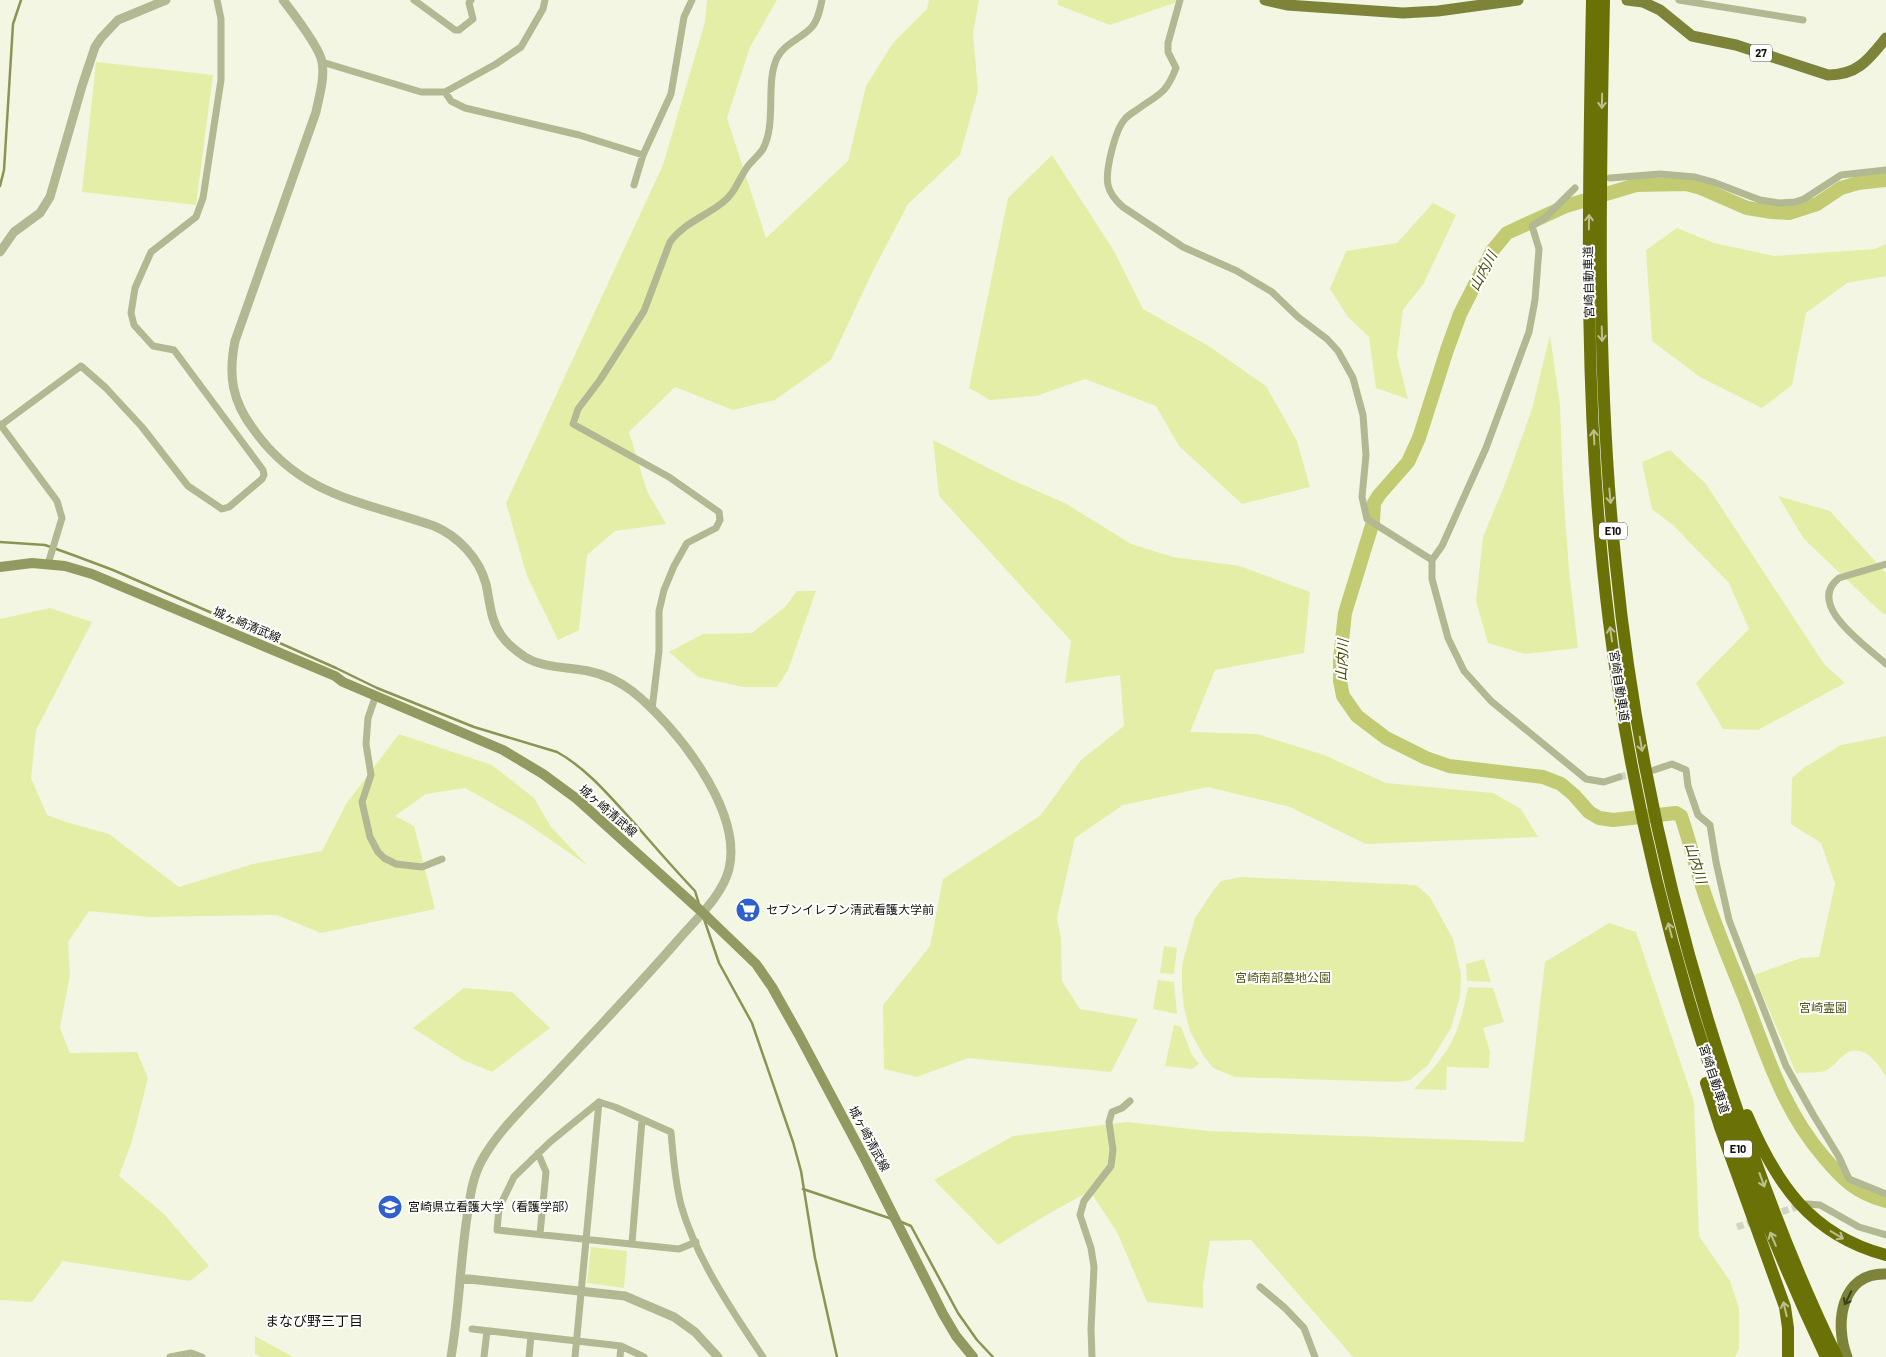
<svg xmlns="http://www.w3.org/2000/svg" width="1886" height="1357" font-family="Barlow,'Noto Sans JP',sans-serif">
<rect width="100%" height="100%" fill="#f3f6e3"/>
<path fill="#e5eea7" d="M707 0H777L750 47 727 118 766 238 848 161 866 86 893 43 927 9 929 0H979L973 33 978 91 960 155 908 204 873 271 831 360 775 400 733 410 675 387 629 432 647 491 666 524 615 531 587 555 579 630 558 640 527 576 506 503 663 165 705 22Z
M1058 0H1183L1110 25 1058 5Z
M96 62 213 75 196 205 82 192Z
M1052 155 1114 251 1143 309 1207 345 1266 386 1297 441 1310 487 1242 504 1179 446 1156 406 1085 379 1036 396 990 400 969 388 1008 198Z
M1433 203 1456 215 1424 283 1403 310 1397 355 1408 399 1376 388 1369 337 1348 317 1330 289 1346 251 1397 243Z
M1677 228 1714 243 1774 256 1875 249 1886 244V276L1847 283 1806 313 1792 385 1762 408 1700 377 1652 341 1646 250Z
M1550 335 1560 405 1563 487 1569 570 1578 648 1525 654 1488 643 1476 601 1483 537 1505 484 1532 409Z
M933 440 1012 480 1065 503 1131 544 1173 557 1240 566 1310 592 1304 653 1215 670 1190 732 1257 734 1324 755 1386 783 1493 793 1521 809 1538 837 1366 844 1290 807 1208 787 1123 805 1075 838 1057 918 1061 939 1062 981 1080 1009 1138 1019 1111 1072 968 1058 917 1077 884 1069 883 1005 930 946 943 879 1040 816 1081 760 1124 726 1120 675 1065 683 1071 641 939 496Z
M1670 450 1706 484 1824 664 1845 683 1758 730 1723 729 1696 683 1749 629 1729 583 1674 526 1652 509 1642 462Z
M1778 496 1830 511 1886 573V614H1883L1804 539Z
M797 591H816L788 670 777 687H743L698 677 669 652 703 634 752 633 785 607Z
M50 608 92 622 36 730 31 778 47 815 66 822 109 834 179 887 253 864 322 851 346 804 399 734 492 765 534 798 551 827 588 866 525 822 465 788 426 794 395 816 414 826 435 909 321 933 277 915 149 917 89 911 68 942 70 975 60 1028 70 1053 137 1052 148 1078 132 1141 119 1176 164 1214 209 1266 190 1281 63 1261 32 1302 0 1300V619Z
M1886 736V1077C1878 1063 1862 1041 1844 1055 1839 1059 1833 1067 1827 1070 1819 1074 1804 1072 1796 1073L1754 975 1801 958 1819 957 1835 884 1821 843 1791 824 1792 778 1805 767 1841 745Z
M1241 877 1416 885 1430 897 1453 939 1461 974 1460 996 1451 1028 1428 1065 1410 1080 1398 1082 1235 1077 1213 1068 1203 1055 1190 1031 1184 1008 1182 988V965L1195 918 1213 891 1221 881Z
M1609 923 1636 932 1694 1102 1699 1236 1730 1281 1739 1308V1349L1735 1357H1353L1251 1240 1210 1241 1203 1285V1308L1147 1302 1117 1232 1090 1191 1048 1214 998 1245 934 1180 1013 1136 1127 1122 1209 1131 1524 1142 1545 962Z
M1164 946 1177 948 1174 974 1160 973Z
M1484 959 1491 982 1467 981 1466 964Z
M1158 980 1174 982 1177 1014 1153 1009Z
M1468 987 1493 988 1504 1022 1483 1028 1490 1052 1489 1068 1447 1067 1446 1090 1414 1089C1449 1053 1459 1037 1468 987Z
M464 988 512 992 550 1028 492 1072 463 1060 413 1028Z
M1174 1025 1181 1027 1192 1055 1199 1064 1192 1069 1165 1066Z
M591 1247 627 1251 624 1288 587 1283Z
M255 1336 293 1357H261L255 1354Z"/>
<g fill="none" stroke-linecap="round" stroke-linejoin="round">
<path stroke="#8d9352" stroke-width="2.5" d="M0 186 4 170 13 24 21 0
M0 542 45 545 73 555 113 570 219 616 336 668 377 688 474 727 557 752C588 769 612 799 636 825 655 847 675 870 695 891L699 904
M704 919 719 963 752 1023 793 1142 801 1171 815 1258 837 1357
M803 1189 892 1219
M899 1221 911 1226 958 1313 977 1340 993 1357"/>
<path stroke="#c2cb71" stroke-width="14" d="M1886 180 1858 183 1841 188 1817 204 1789 213 1772 212 1747 208 1701 188 1686 184 1636 185 1566 206 1507 233 1492 251 1460 314 1447 350 1419 438 1408 462 1379 495 1374 503 1373 522 1345 613 1340 659V681L1343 696 1357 716 1386 738 1426 758 1449 766 1543 777 1561 784 1574 795 1589 812 1599 818 1613 820 1676 813 1681 816C1690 842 1696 869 1705 895 1717 931 1732 966 1746 1001 1767 1056 1784 1111 1823 1156 1842 1179 1856 1193 1886 1201"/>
<path stroke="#d1d4c3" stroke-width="7" stroke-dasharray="7 3.5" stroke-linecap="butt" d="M1619 777 1637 773
M1772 1215 1802 1205
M1737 1227 1757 1220"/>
<path stroke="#b2b892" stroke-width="7" d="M414 0 455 30H459L473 19 469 3 471 0
M1180 0 1168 43V52L1176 68C1166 94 1159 94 1138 109 1134 112 1128 115 1125 119 1115 130 1105 171 1108 185 1110 194 1116 201 1123 207L1183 247 1237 271 1272 292 1298 317 1327 339 1338 351 1353 378 1363 415 1366 455 1362 497 1367 519 1432 560
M1679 0 1803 20
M322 62 421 92H445L496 64 521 47 543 9 545 0
M445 92 451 101 465 108 579 135 643 155
M1610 178 1660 174 1695 177 1713 182 1760 200 1779 203 1795 202 1804 199 1841 175 1886 170
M634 185 643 155 671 94 684 17 692 0
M1575 188 1546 217 1532 226 1539 249 1535 300 1529 332 1486 448 1442 546 1432 560V579L1448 638 1464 671 1491 701 1586 779 1604 782 1619 777
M0 424 57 501 62 518 48 564
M1 425 81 366 106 388 142 427 188 486 222 509 229 507 262 479 264 475 263 470 174 350 153 346 134 325 131 313 135 288 151 252 196 217 203 198 221 80V19L217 0
M1886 564 1839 578C1804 605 1868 647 1886 664
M376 695 368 718 366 744 371 775 362 802 370 837 378 852 384 858 396 864 422 867 442 859
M652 709 659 651V611L664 590 674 566 687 543 716 528 720 520 719 512 669 477 573 424 578 409 600 380 644 311 670 242C684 223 704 217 722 203 735 194 739 178 748 166 753 160 759 155 763 149 777 123 765 83 777 58 784 44 800 39 811 28 818 21 820 9 822 0
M1654 770 1672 764 1686 770 1688 786 1698 815 1710 825 1716 862 1729 920 1744 959 1786 1066 1814 1116 1839 1157 1849 1179 1886 1194
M599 1102 550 1142 514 1177 499 1208 497 1230 679 1249 696 1242
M599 1102 615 1107 671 1132C673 1156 675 1181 681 1205 696 1258 732 1311 763 1357
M538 1153 546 1172 540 1234
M1807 1204 1820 1205 1859 1227 1886 1235
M632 1243 642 1120
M1260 1287 1285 1308 1304 1328 1315 1357
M472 1329 621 1346 644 1357
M170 1357 191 1353 202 1357
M484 1357 487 1331
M529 1357 531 1336
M575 1357 599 1102
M620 1357 621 1346
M1092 1357 1091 1329 1094 1267 1091 1248 1080 1215 1084 1201 1111 1166 1113 1150 1109 1122 1112 1112 1122 1108 1130 1101"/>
<path stroke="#b2b892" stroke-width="9" d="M283 0C293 13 320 48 322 62 325 78 319 97 316 112L235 341C228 376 232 401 254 430 302 497 362 501 434 526 458 536 479 558 486 584 490 602 490 619 501 635 507 644 516 651 525 657 543 668 568 667 588 671 603 674 620 682 632 691 675 725 743 810 729 869 722 896 697 918 679 939 639 985 597 1029 555 1074 531 1100 499 1129 482 1160 472 1178 470 1198 467 1217 460 1264 459 1311 451 1357
M0 252 14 232 40 213 50 197 82 86 95 47 101 38 118 20 166 0
M460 1278 625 1296 674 1317 695 1332 718 1357"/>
<path stroke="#939a61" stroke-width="10" d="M0 567 32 563 65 566 92 574 335 676 343 682 503 750 543 774 577 799 702 912 756 964 772 987 799 1035 866 1161 943 1314 956 1336 973 1357"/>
<path stroke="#7d843a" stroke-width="11" d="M1265 0 1287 5 1403 13 1438 11 1518 0
M1627 0 1643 2 1660 10 1692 36 1736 45 1828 75C1858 75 1869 59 1886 38
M1847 1357C1834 1324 1841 1272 1886 1274"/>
<path stroke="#6a7107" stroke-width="12" d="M1592 0C1588 207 1583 416 1609 622 1641 876 1716 1125 1826 1357
M1604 0C1600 188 1596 378 1616 566 1636 768 1684 966 1754 1157 1778 1224 1805 1292 1837 1357
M1706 1083 1720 1127 1785 1307 1788 1328V1357
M1747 1115C1776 1183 1810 1235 1886 1255"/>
</g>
<defs><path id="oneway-shaft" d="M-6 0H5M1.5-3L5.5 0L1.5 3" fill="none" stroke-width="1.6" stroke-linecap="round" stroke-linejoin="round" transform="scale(1.25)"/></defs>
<g stroke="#bcbf8f">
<use href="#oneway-shaft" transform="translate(1602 101) rotate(91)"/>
<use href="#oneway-shaft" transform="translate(1589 222) rotate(-89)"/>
<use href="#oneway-shaft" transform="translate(1602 334) rotate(88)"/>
<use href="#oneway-shaft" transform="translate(1594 437) rotate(-93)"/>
<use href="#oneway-shaft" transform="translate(1610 496) rotate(85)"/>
<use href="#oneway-shaft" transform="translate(1611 634) rotate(-98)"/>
<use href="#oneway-shaft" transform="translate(1641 744) rotate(80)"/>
<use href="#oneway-shaft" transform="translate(1670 930) rotate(-105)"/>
<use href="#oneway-shaft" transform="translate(1762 1180) rotate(70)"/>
<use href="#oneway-shaft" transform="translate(1837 1235) rotate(31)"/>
<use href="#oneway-shaft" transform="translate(1773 1239) rotate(-113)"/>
<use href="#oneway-shaft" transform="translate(1785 1309) rotate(-103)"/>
</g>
<use stroke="#3c3f1e" href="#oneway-shaft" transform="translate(1848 1298) rotate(116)"/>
<defs>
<symbol id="supermarket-disc" viewBox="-11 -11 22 22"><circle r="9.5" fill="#305fce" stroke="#fff"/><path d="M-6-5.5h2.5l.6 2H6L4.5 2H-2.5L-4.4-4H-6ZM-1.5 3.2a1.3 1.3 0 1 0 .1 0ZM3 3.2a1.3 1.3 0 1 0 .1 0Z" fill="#fff"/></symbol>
<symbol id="university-disc" viewBox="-11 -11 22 22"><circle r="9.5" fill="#305fce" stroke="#fff"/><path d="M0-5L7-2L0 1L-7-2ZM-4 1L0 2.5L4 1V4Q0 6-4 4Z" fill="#fff"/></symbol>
</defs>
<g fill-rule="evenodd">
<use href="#supermarket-disc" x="734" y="896" width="28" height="28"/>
<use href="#university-disc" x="376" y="1193" width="28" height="28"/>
</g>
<g text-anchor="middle" stroke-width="4" stroke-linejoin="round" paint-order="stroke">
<g fill="#fff" stroke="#585854" stroke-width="1">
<rect x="1750" y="44.5" width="22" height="17" rx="4"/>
<rect x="1599" y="522.5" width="28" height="17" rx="4"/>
<rect x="1724" y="1140.5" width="28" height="17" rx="4"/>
</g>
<g font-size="11" font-weight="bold" fill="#10110b">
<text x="1761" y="57">27</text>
<text x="1613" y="535">E10</text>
<text x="1738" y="1153">E10</text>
</g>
<g font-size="12" fill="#10110b" stroke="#fff">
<text transform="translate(1589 282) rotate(-91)" y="4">宮崎自動車道</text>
<text transform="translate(247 625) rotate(23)" y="4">城ヶ崎清武線</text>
<text transform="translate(1619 686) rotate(81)" y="4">宮崎自動車道</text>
<text transform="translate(608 811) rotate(41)" y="4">城ヶ崎清武線</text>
<text transform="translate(1714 1079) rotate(72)" y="4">宮崎自動車道</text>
<text transform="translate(869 1139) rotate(62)" y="4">城ヶ崎清武線</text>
</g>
<g font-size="12" fill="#10110b" stroke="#fff" text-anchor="start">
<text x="766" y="914">セブンイレブン清武看護大学前</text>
<text x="408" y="1211">宮崎県立看護大学（看護学部）</text>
</g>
<g font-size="12" fill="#545a18" stroke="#fff">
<text x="1283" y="982">宮崎南部墓地公園</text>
<text x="1823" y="1012">宮崎霊園</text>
</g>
<g font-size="14" font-style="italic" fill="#464b03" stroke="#fff">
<text transform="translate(1483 271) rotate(-62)" y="5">山内川</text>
<text transform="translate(1342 660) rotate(-87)" y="5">山内川</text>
<text transform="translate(1696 863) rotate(73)" y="5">山内川</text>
</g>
<g font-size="14" fill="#10110b" stroke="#fff">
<text x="314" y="1326">まなび野三丁目</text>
</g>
</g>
</svg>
